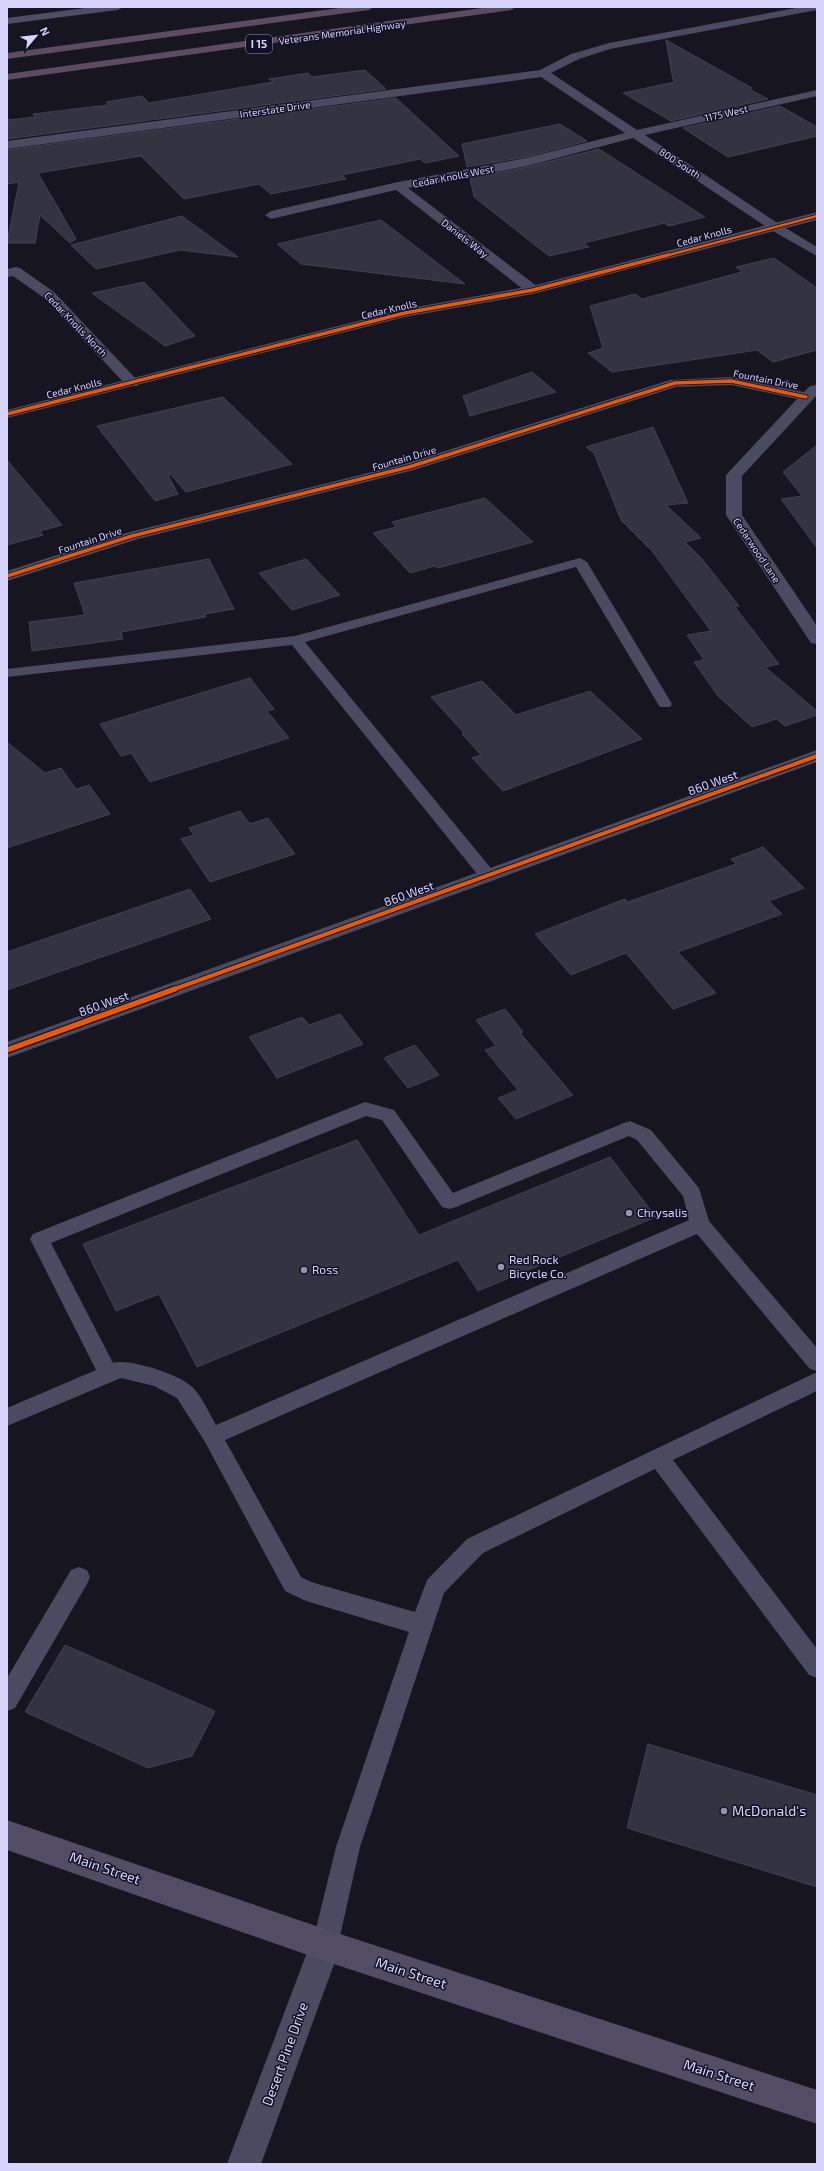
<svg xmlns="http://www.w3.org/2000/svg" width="824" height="2171" font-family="'Exo 2',sans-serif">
<rect width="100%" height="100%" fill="#161520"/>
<path fill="#343342" stroke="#424053" d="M666 40 752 88 749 89 768 99 671 121 623 93 675 82 673 80Z
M365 70 386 89 7 139V117L9 120 35 117 33 114 108 105 106 102 142 96 149 103 273 82 269 79 308 73 312 77Z
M396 98 459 156 425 163 420 159 342 175 346 179 271 194 259 184 184 199 141 156 38 173 76 239 70 243 40 215 35 243H7L19 182 7 184V150Z
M780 106 817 127V136L728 157 683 128Z
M560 124 587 141 526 157 467 167 462 144Z
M599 149 705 217 669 226 664 223 584 243 589 247 549 256 474 197 470 178 527 167Z
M182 216 238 257 180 250 96 269 71 245Z
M381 220 465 284 301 264 277 244Z
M774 258 817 288V350L773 362 757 350 612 372 588 353 603 348 590 306 635 294 642 299 742 272 736 267Z
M144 282 195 336 165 346 92 293Z
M532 372 556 392 470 416 463 396Z
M223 397 292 464 186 492 170 474 168 475 178 494 155 501 97 426Z
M653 427 688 503 666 505 701 538 685 542 703 560 739 606 735 607 779 664 765 667 817 711V715L785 726 776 719 752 727 718 696 694 662 704 660 687 635 711 631 652 551 621 520 594 453 586 447Z
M817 445V548L781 499 802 496 783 472Z
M7 460 62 525 40 531 43 535 7 545Z
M485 498 533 542 438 568 435 566 410 573 373 533 396 527 392 522Z
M209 559 234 609 205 614 206 617 121 632 123 639 32 651 29 622 85 615 74 583Z
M306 559 340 595 292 610 259 573Z
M250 678 274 709 267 711 289 738 150 782 131 753 121 756 100 724Z
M482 681 516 715 590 691 642 739 503 791 472 758 481 755 462 734 464 733 431 697Z
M7 742 45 773 61 768 76 789 89 785 110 814 7 848Z
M240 811 250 824 268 818 295 854 210 882 181 839 194 835 189 828Z
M763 847 804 888 769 901 782 914 678 952 716 993 673 1009 626 953 571 975 535 934 625 899 628 902 736 864 731 859Z
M190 889 211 919 7 990V952Z
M505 1009 523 1032 520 1033 573 1095 516 1119 498 1098 518 1090 485 1050 496 1046 476 1020Z
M340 1014 363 1044 277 1078 249 1037 302 1017 309 1025Z
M415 1045 439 1075 408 1088 384 1058Z
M357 1140 419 1235 610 1157 656 1217 478 1291 458 1260 197 1367 159 1294 116 1311 83 1244Z
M65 1645 215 1711 192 1756 148 1768 25 1712Z
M648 1744 817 1795V1887L627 1828Z"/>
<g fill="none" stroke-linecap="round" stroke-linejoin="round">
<path fill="#4a4b60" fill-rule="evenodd" d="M580 558 587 562 672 704 670 707H660L658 704 576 567 305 642 494 872 496 876 494 880 488 881 482 880 292 645 7 677V669L295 636Z
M365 1102 394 1110 453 1193 624 1123 630 1121 651 1130 699 1188 709 1221 817 1348V1371L810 1369 697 1234 225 1440 301 1577 311 1582 415 1612 427 1580 467 1539 817 1372V1391L673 1460 817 1649V1678L809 1675 655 1469 483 1553 444 1593 360 1847 338 1945 334 1954 325 1958 316 1954 312 1945 336 1847 409 1632 306 1601 285 1591 205 1442 177 1398 154 1386 121 1378 7 1426V1408L96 1370 30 1239 33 1234ZM366 1116 382 1120 442 1207 449 1209 456 1207 629 1136 637 1140 683 1196 689 1220 216 1425C210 1414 200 1393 191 1386 178 1374 128 1358 113 1363L51 1243Z
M79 1567 87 1570 90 1577 87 1584 15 1708 7 1711V1678L71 1570Z"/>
<path fill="#4a4b60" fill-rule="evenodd" d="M801 7H817V10L610 49 579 59 551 73 637 130 817 90V96L645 135 779 224 817 247V256L771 230 633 138 527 166 408 188 538 287 540 290 533 294 528 293 396 190 271 219 265 215 271 211 398 182 526 158 625 133 541 77 7 149V141L540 70 571 54 609 43Z
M15 267 20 268 54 292 137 380 139 383 137 386H127L44 298 13 276 7 277V269Z
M731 377 804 392 810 386 817 385V395L742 476V515L817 626V644L811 643 726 515V475L797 399 731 385 676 387 414 470 138 539 7 581V571L126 533 404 464 670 380Z
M817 750V762L7 1058V1042Z
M325 1929 336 1934 341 1945 261 2164H227L314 1934Z"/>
<path fill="#4a4b60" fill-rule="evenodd" d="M817 212V220L533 294 405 317 7 418V410L405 309 532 286Z"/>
<path fill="#4d4e66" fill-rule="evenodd" d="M93 7H123L118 10 7 24V18Z"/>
<path fill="#524c65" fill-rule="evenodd" d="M7 1820 325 1929 817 2090V2124L325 1961 7 1850Z"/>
<path fill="#5c4b61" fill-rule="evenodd" d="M346 7H374L369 10 7 59V53Z
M489 7H516L511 10 7 80V74Z"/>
<defs>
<path id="cycleway-far3" d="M665 256 817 216"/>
<path id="cycleway-far2" d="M7 414 405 313 533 290 668 255
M7 576 132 536 409 467 675 383 731 381 806 397"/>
<path id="cycleway-far1" d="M172 990 817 756"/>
<path id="cycleway" d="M7 1050 175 989"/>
</defs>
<use href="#cycleway-far3" stroke="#121025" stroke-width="4"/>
<use href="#cycleway-far2" stroke="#121025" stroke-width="5"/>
<use href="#cycleway-far1" stroke="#121025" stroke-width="6"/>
<use href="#cycleway" stroke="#121025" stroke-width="8"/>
<use href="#cycleway-far3" stroke="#e8590c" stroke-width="2.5"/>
<use href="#cycleway-far2" stroke="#e8590c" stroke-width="3.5"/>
<use href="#cycleway-far1" stroke="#e8590c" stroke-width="4"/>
<use href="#cycleway" stroke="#e8590c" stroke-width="5.5"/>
</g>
<g fill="#9392b0" stroke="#121025" stroke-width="1.5">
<circle cx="629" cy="1213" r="4"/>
<circle cx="501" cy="1267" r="4"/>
<circle cx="304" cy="1270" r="4"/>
<circle cx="724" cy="1811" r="4"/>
</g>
<g text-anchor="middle" stroke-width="3" stroke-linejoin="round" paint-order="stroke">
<g font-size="10" fill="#d7d5fd" stroke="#121025">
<text transform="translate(342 32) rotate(-8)" y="4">Veterans Memorial Highway</text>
<text transform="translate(275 109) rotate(-8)" y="4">Interstate Drive</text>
<text transform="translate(726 113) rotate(-13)" y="4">1175 West</text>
<text transform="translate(680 163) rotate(33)" y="4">800 South</text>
<text transform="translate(453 176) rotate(-11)" y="4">Cedar Knolls West</text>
<text transform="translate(704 236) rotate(-15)" y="4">Cedar Knolls</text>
<text transform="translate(465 238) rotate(38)" y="4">Daniels Way</text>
<text transform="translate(389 309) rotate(-13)" y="4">Cedar Knolls</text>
<text transform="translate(76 324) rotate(46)" y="4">Cedar Knolls North</text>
<text transform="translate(766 379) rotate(11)" y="4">Fountain Drive</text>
<text transform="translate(74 388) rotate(-14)" y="4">Cedar Knolls</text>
<text transform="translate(404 458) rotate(-16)" y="4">Fountain Drive</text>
<text transform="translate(90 540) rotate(-18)" y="4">Fountain Drive</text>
<text transform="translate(757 550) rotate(56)" y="4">Cedarwood Lane</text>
</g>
<rect fill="#121025" stroke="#9c9abc" stroke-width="1" x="246" y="35" width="26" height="18" rx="3"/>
<g font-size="11" font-weight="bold" fill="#d7d5fd">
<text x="259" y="48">I 15</text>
</g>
<g font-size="12" fill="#d7d5fd" stroke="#121025">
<text transform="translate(713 783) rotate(-20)" y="4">860 West</text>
<text transform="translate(409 894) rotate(-20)" y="4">860 West</text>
<text transform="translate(104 1004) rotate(-20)" y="4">860 West</text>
</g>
<g font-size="12" fill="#d7d5fd" stroke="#121025" text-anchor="start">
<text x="637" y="1217">Chrysalis</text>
<text x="509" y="1264">Red Rock<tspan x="509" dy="14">Bicycle Co.</tspan></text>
<text x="312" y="1274">Ross</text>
</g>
<g font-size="14" fill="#d7d5fd" stroke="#121025" text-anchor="start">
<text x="732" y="1816">McDonald's</text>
</g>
<g font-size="14" fill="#d7d5fd" stroke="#121025">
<text transform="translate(105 1868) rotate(19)" y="5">Main Street</text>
<text transform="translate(411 1973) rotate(18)" y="5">Main Street</text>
<text transform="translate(285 2054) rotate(-70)" y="5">Desert Pine Drive</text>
<text transform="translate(719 2075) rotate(18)" y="5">Main Street</text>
</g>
</g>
<rect width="824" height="2171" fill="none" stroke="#d7d5fd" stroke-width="16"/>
<g transform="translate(36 36) rotate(62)" stroke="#121025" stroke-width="3" paint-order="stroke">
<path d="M0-3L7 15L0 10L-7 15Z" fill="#d7d5fd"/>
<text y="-6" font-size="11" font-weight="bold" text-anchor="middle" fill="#d7d5fd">N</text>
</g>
</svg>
